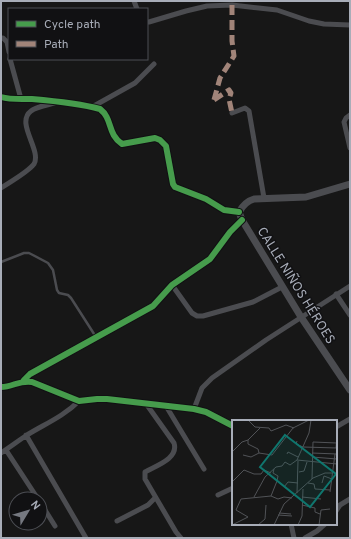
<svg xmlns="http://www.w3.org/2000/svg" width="351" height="539" font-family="Overpass,sans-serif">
<rect width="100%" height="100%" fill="#171717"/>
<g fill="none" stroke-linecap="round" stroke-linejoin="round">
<path stroke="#4b4c50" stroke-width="2.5" d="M1 262 24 253H29L48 263 53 270 57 290 59 293 68 295 71 298 96 337"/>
<path stroke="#4b4c50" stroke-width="5" d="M134 1 137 9
M147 22H149L186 11 207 6 232 5 277 10 309 21 324 24 350 25
M1 38H3L7 42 9 52
M10 59 21 99
M1 97C11 100 22 99 32 99 55 101 78 103 100 109 113 119 107 134 122 144L155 138 160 140 166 146 173 184 175 187 206 199 224 210 239 212
M92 107 135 83 154 64
M232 113 245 108 249 111 264 198
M350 115 346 118 344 122 350 148
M1 188C10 182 28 172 34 164 42 150 15 123 31 111 37 106 50 105 58 102
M172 285 192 313 197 316H203L253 302 282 287
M336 294 350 315
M24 380 30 374 153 306 172 285 210 259 230 232 242 220
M1 387C13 387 19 380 32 382L79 401 97 399H107L194 409 206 412 233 426
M147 405 174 443C179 459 155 466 145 472V479L176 532 181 538
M166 406 204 469
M194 409 202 388 212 378 266 340 350 286
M336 427 350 419
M26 435 86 538
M6 450 38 499
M1 453C10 447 18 441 27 435 45 424 64 416 79 401
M218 495 233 488
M40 502 55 526
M336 511 340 505 350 499
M117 521 148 505 155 498
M291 524 294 538
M305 538 317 531 325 524"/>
<path stroke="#4b4c50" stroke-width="7" d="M350 184 306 197 254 199C247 201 243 205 239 212L242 220 301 317 350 390"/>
<path stroke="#a18479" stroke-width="5" stroke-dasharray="10 5" stroke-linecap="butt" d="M214 100 220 78 234 56 232 41V5
M214 100 229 90 231 93 229 99 232 113"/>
<defs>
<path id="cycleway" d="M1 97C11 100 22 99 32 99 55 101 78 103 100 109 113 119 107 134 122 144L155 138 160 140 166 146 173 184 175 187 206 199 224 210 239 212
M24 380 30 374 153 306 172 285 210 259 230 232 242 220
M1 387C13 387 19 380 32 382L79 401 97 399H107L194 409 206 412 233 426"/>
</defs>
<use href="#cycleway" stroke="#111113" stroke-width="8"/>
<use href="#cycleway" stroke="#469c4c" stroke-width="6"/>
</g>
<g text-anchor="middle" stroke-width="3" stroke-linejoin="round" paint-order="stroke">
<g font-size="13" fill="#a8adb8" stroke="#111113">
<text transform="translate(297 285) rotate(58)" y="5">CALLE NIÑOS HÉROES</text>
</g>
</g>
<g transform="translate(232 420)">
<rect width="105" height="105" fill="#171717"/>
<path fill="none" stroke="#515357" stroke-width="1" d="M16 0 23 7 37 8 39 11 54 5 62 8M28 8 16 20V24L26 29 27 33 40 35 61 8 77 0M65 21 64 24 71 27 105 28M104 28 105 16M0 32 10 22 16 20M80 33 105 34M55 34 56 32 66 37M11 35 19 37 27 33M80 37 105 39M65 40 77 13 79 0M65 40 105 44M67 52 72 51 75 42M80 59 81 22 105 23M0 62 12 50 22 54H29L32 50 39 53M76 63 82 64 83 69 98 70M90 63 92 56 100 59M52 67 56 62 66 63M98 72 103 34M65 73 66 41M39 76 46 79 52 77 60 78M22 77 33 57 44 47 50 46 53 42 58 45 65 40M70 77 89 79M70 85 83 88V92L88 94M47 93 59 94M46 95 60 96M0 105 16 97 4 90 9 79 39 76 45 61 46 56 41 53 42 49M26 105 33 99 34 85M42 105 52 84 81 58 93 53H100M66 105 70 96 71 69M87 105 89 90 98 89"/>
<path fill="#0f766e" fill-opacity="0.15" stroke="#0f766e" stroke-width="2" d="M53 15 104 54 78 87 28 47Z"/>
<rect width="105" height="105" fill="none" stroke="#a8adb8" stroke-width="2"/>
</g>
<rect width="351" height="539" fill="none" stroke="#a8adb8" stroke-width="4"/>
<rect x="8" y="8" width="140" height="52" fill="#111113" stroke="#4d4f55"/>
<rect x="16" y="21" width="20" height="6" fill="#469c4c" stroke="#4d4f55"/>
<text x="44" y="28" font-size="12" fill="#a8adb8">Cycle path</text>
<rect x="16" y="41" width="20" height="6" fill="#a18479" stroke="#4d4f55"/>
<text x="44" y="48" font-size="12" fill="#a8adb8">Path</text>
<g transform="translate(28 511) rotate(52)"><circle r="19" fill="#111113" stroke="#4d4f55"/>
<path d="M0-3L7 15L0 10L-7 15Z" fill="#757880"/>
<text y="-6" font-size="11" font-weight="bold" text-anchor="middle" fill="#a8adb8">N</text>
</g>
</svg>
